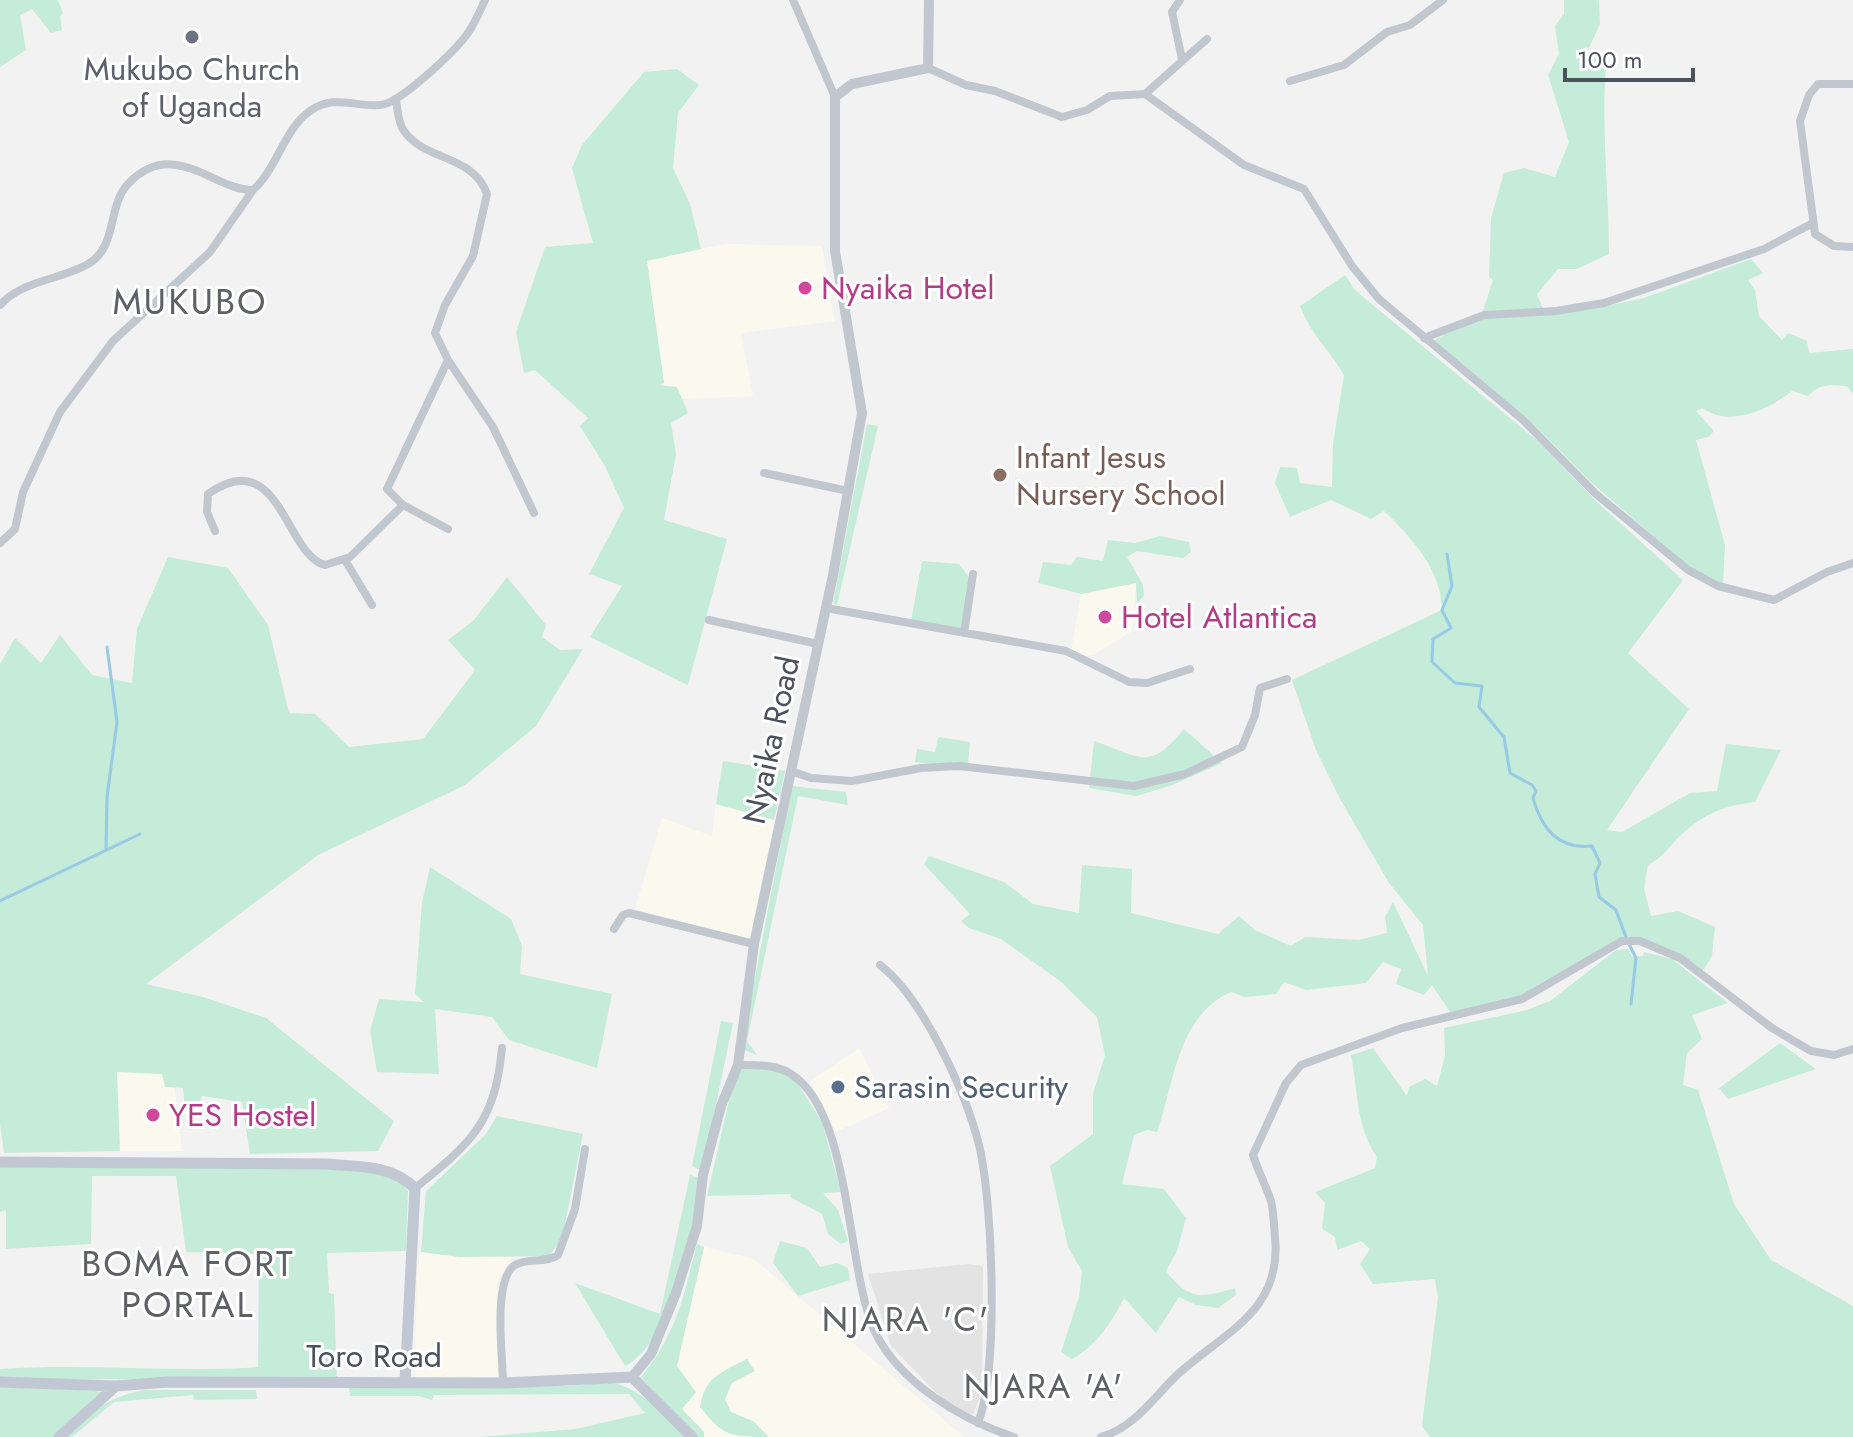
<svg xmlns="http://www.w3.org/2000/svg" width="1853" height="1437" font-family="Jost,sans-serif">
<rect width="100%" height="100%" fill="#f3f2f2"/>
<path fill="#fbf9ee" d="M725 244 822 246 835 321 741 333 753 396 666 400 647 260Z
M1136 583 1132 631 1094 655 1080 656 1071 651 1081 594Z
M716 804 774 820 750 940 635 909 662 818 712 836Z
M859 1048 889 1108 835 1132 810 1081Z
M116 1072 173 1074 182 1151H120Z
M704 1247 754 1259 964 1437H704V1432L670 1396Z
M421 1252 460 1257H512L497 1283 498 1377 415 1378 417 1271Z"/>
<path fill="#e4e3e3" d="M969 1264 983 1266 982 1390 973 1415 948 1405 891 1346 868 1274Z"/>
<path fill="#c5ebd9" d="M0 0H58L63 13 60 17 62 30 51 33 32 9 20 15 26 50 0 67Z
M1564 0H1599L1600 24 1587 52 1606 65C1601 128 1609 191 1609 254L1577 269H1558L1537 294 1543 309 1483 311 1493 280 1489 277 1491 218 1504 173 1524 168 1555 177 1569 142 1548 75 1559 54 1555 26 1564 14Z
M677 69 699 85 678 113 673 168 690 204 701 249 647 261 664 383 659 385 677 387 688 413 671 423 676 454 664 520 727 539 688 685 590 637 622 586 589 574 624 508 605 466 580 426 588 418 535 370 524 373 516 332 545 247 593 243 572 168 582 145 644 72Z
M1751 259 1763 273 1748 280 1755 290 1759 316 1782 340 1788 333 1807 341 1809 353 1853 349V394L1847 386C1831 385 1820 383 1808 396L1792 391C1768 410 1730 428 1702 408L1696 411 1714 431 1708 437 1696 440 1725 545 1723 585 1691 569 1592 483 1535 426 1430 343 1450 331 1487 318 1606 306 1644 298Z
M1345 275 1355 290 1374 306 1539 442 1598 503 1683 580 1628 653 1689 709 1607 830 1622 832 1690 793 1717 791 1726 744 1781 750 1755 802C1726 805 1703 814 1681 835 1669 846 1664 857 1648 865L1644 889 1651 916 1678 911 1715 927 1712 956 1702 972 1678 953 1625 936 1518 1003 1452 1015 1432 985 1424 995 1396 984 1401 969 1383 962 1366 983 1306 990 1284 982 1276 994 1245 997 1231 992C1178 1015 1174 1083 1157 1132L1147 1130 1134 1135 1122 1184 1164 1189 1186 1218 1177 1251 1166 1271C1189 1301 1202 1298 1235 1288L1236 1295 1218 1308 1196 1305 1179 1297 1156 1333 1124 1298C1111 1323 1098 1344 1072 1359L1061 1352 1079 1297 1082 1271 1068 1247 1050 1166 1093 1134V1094L1105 1055 1097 1017 1060 981 1001 939 969 928 961 921 970 914 924 864 929 856 1004 882 1033 904 1079 913 1082 865 1132 869 1131 913 1218 934 1239 916 1255 930 1291 946 1305 937 1359 940 1387 933 1385 917 1393 902 1428 976 1423 925 1389 883 1339 797 1316 750 1292 680 1442 610C1441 569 1412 538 1384 511L1371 519 1331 500 1290 517 1275 483 1280 467 1297 468 1300 483 1332 487 1333 444 1344 375C1328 348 1312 336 1300 306Z
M867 424 878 426 837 605 833 603Z
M1160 536 1189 542 1191 552 1183 558 1137 551 1127 557 1143 585 1144 596 1137 603 1136 583 1081 594 1038 583 1043 562 1071 565 1077 557 1103 561 1108 540 1135 543Z
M168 557 228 568 268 625 289 713 315 714 349 747 423 739 475 670 448 640 474 620 507 577 546 625 542 637 560 650 583 649 536 726 465 785 318 855 146 984 203 997 266 1018 394 1121 378 1151 250 1154 242 1102 202 1096 196 1113 185 1110 183 1088 165 1087 162 1074 117 1072 120 1151 4 1153 0 1124V664L15 638 41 663 60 635 92 675 132 683 137 629Z
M922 561 959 564 969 577 962 630 911 621Z
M1184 729 1222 763 1170 786 1136 796 1089 788 1094 741C1141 757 1149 772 1184 729Z
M938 737 970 742 968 764 1010 774 915 762 917 749 935 752Z
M723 761 785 771 774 820 716 804Z
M792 786 846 792 848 805 798 796 747 1041 757 1055 741 1049Z
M430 867 511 919 522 946 520 974 612 994 597 1068 509 1040 492 1017 435 1009 439 1074 377 1072 370 1031 379 999 424 1002 415 994 422 903Z
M1628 949 1632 957 1643 956 1644 952 1672 959 1728 1003 1692 1015 1702 1039 1687 1053 1683 1085 1698 1090 1734 1204 1771 1260 1853 1306V1437H1430L1422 1426 1438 1298 1435 1279 1373 1284 1360 1264 1370 1249 1361 1241 1337 1250 1335 1237 1322 1229 1325 1203 1315 1192 1375 1168 1377 1157C1356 1127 1358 1091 1351 1055L1373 1048 1407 1096 1409 1087 1425 1079 1437 1086 1445 1056 1444 1028 1527 1010 1550 1001 1616 950Z
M721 1021 733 1023 702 1171 692 1166Z
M1780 1043 1816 1069 1728 1099 1719 1088Z
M738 1062 792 1075 822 1122 841 1192 823 1193 838 1210 848 1241 841 1244 828 1234 822 1214 790 1197 791 1194 707 1196Z
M497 1116 583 1134 562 1239 549 1256 460 1257 421 1252 426 1191 485 1135Z
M0 1166H324L387 1174 398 1179 408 1191 406 1251 327 1253 329 1293 334 1294 337 1380 0 1379V1369C86 1363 172 1373 258 1367L259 1254 186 1252 176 1176H92L91 1244 6 1249V1210L0 1212Z
M690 1175 702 1179C691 1231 675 1340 625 1366L575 1283 660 1314Z
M780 1241 807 1248 820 1267 837 1263 848 1268 850 1280 798 1296 773 1263Z
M697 1244 704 1247 677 1366 696 1392 682 1409 704 1432V1437H696L641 1377C677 1333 683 1298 697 1244Z
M747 1359 755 1371 732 1383 725 1399 731 1412 753 1421 769 1437C731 1437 724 1437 700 1407 705 1376 722 1372 747 1359Z
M610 1382C643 1389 662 1414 686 1437H479L576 1429 645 1413 629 1394 434 1395 432 1400 418 1396H350L349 1387 570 1386Z
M0 1384 109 1392 59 1437H0Z
M145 1390H256L257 1399 194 1400 193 1395 114 1402 72 1437H63C88 1413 109 1396 145 1390Z"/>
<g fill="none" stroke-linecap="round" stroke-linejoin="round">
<path stroke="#97cae4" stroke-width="3" d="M1447 554 1452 586 1442 610 1451 628 1433 639 1432 662 1455 683 1482 686 1479 707 1504 737 1510 773 1532 785 1536 791 1533 798C1541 827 1558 850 1592 846L1600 863 1595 874 1599 897 1616 910 1626 937
M106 849 107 797 117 722 107 647
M0 901 140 834
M1629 944 1636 958 1631 1004"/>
<path stroke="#c1c7ce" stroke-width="8" d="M793 0 835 97
M1180 0 1172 12 1182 59
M928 68 966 85 995 91 1062 117 1087 110 1110 96 1145 94 1244 165 1304 189 1352 266 1379 299 1523 420 1596 494 1688 570 1718 586 1774 600 1827 572 1853 563
M1290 81 1344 65 1387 32 1410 25 1443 0
M1853 84H1818L1809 95 1800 121 1815 234 1834 246 1853 247
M1145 94 1207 39
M396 101C398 111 398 123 404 131 426 162 473 154 487 194L473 256 445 305 435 333 448 360 493 427 534 513
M0 305C22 280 61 280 88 264 118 247 107 206 128 184 173 136 215 191 253 190 277 169 284 129 310 111 334 94 354 107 380 105 400 104 456 50 468 33 475 23 480 11 485 0
M1424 338 1484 315 1556 311 1604 303 1764 249 1811 224
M448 360 387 489 403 505 448 529
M764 473 848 491
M215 531 207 512 208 494C280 443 285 555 325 565L350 557 403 505
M0 543 15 529 23 492 60 412 113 341 210 252 253 190
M345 560 372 605
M826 608 1066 651 1129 682 1147 683 1190 669
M709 620 818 644
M964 633 973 574
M791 771 811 778 852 781 921 768 959 766 1134 786 1185 774 1242 747 1255 715 1260 688 1287 679
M614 929 623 915 629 913 754 944
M880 965C923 998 966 1093 979 1145 993 1203 999 1369 978 1423
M738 1065C755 1065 776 1064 791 1074 852 1112 846 1270 875 1332 900 1383 962 1420 1014 1437
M415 1188C471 1143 495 1123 502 1048
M503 1383C503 1357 492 1280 515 1265 528 1257 546 1264 558 1255L575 1209 585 1149
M1101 1437C1135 1427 1153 1398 1177 1375 1224 1332 1282 1312 1275 1238 1274 1226 1274 1213 1271 1201 1266 1186 1258 1171 1253 1155L1286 1083 1301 1065 1402 1028 1522 999 1622 941H1640L1680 958 1772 1028 1811 1051 1834 1055 1853 1049"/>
<path stroke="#c1c7ce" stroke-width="10" d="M632 1377 651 1354 676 1293 697 1226 703 1175 721 1106 738 1065 754 944 833 575 862 413 835 251V97L852 84 928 68 929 0"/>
<path stroke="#c1c8d3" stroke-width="11" d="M0 1162 326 1164C358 1167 390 1164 415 1188L405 1382
M0 1382 116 1386 168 1382 503 1383 632 1377 692 1437
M59 1437 116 1386"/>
</g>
<circle fill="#6b7280" stroke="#fff" stroke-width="3" cx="192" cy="37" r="8"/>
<g fill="#d1479c" stroke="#fff" stroke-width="3">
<circle cx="805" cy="288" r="8"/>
<circle cx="1105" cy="617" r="8"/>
<circle cx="153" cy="1115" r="8"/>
</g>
<circle fill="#8d6e63" stroke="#fff" stroke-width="3" cx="1000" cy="475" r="8"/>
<circle fill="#5c6f8a" stroke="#fff" stroke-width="3" cx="838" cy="1087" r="8"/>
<g text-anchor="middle" stroke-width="6" stroke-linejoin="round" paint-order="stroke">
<g font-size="32" fill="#5b616d" stroke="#fff">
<text x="192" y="80">Mukubo Church<tspan x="192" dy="37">of Uganda</tspan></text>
</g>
<g font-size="32" fill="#b23c85" stroke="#fff" text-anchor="start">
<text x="821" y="299">Nyaika Hotel</text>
<text x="1121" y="628">Hotel Atlantica</text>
<text x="169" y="1126">YES Hostel</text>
</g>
<g font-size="32" fill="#785e54" stroke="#fff" text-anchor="start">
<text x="1016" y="468">Infant Jesus<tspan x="1016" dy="37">Nursery School</tspan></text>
</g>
<g font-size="32" fill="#4b525d" stroke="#fff">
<text transform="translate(771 740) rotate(-78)" y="11">Nyaika Road</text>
<text x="374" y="1367">Toro Road</text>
</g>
<g font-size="32" fill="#4e5e75" stroke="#fff" text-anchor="start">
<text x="854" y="1098">Sarasin Security</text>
</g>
<g font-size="34" letter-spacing="2" fill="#5e6166" stroke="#fff">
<text x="906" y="1331">NJARA 'C'</text>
<text x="1044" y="1398">NJARA 'A'</text>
</g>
<g font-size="36" letter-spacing="2" fill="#5e6166" stroke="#fff">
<text x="190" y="314">MUKUBO</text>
<text x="188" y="1276">BOMA FORT<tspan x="188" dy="41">PORTAL</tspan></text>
</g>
</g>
<path d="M1565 68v12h128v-12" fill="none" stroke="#4b525d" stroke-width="4"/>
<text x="1577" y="68" font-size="24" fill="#4b525d" stroke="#ffffff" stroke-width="6" paint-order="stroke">100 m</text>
</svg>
